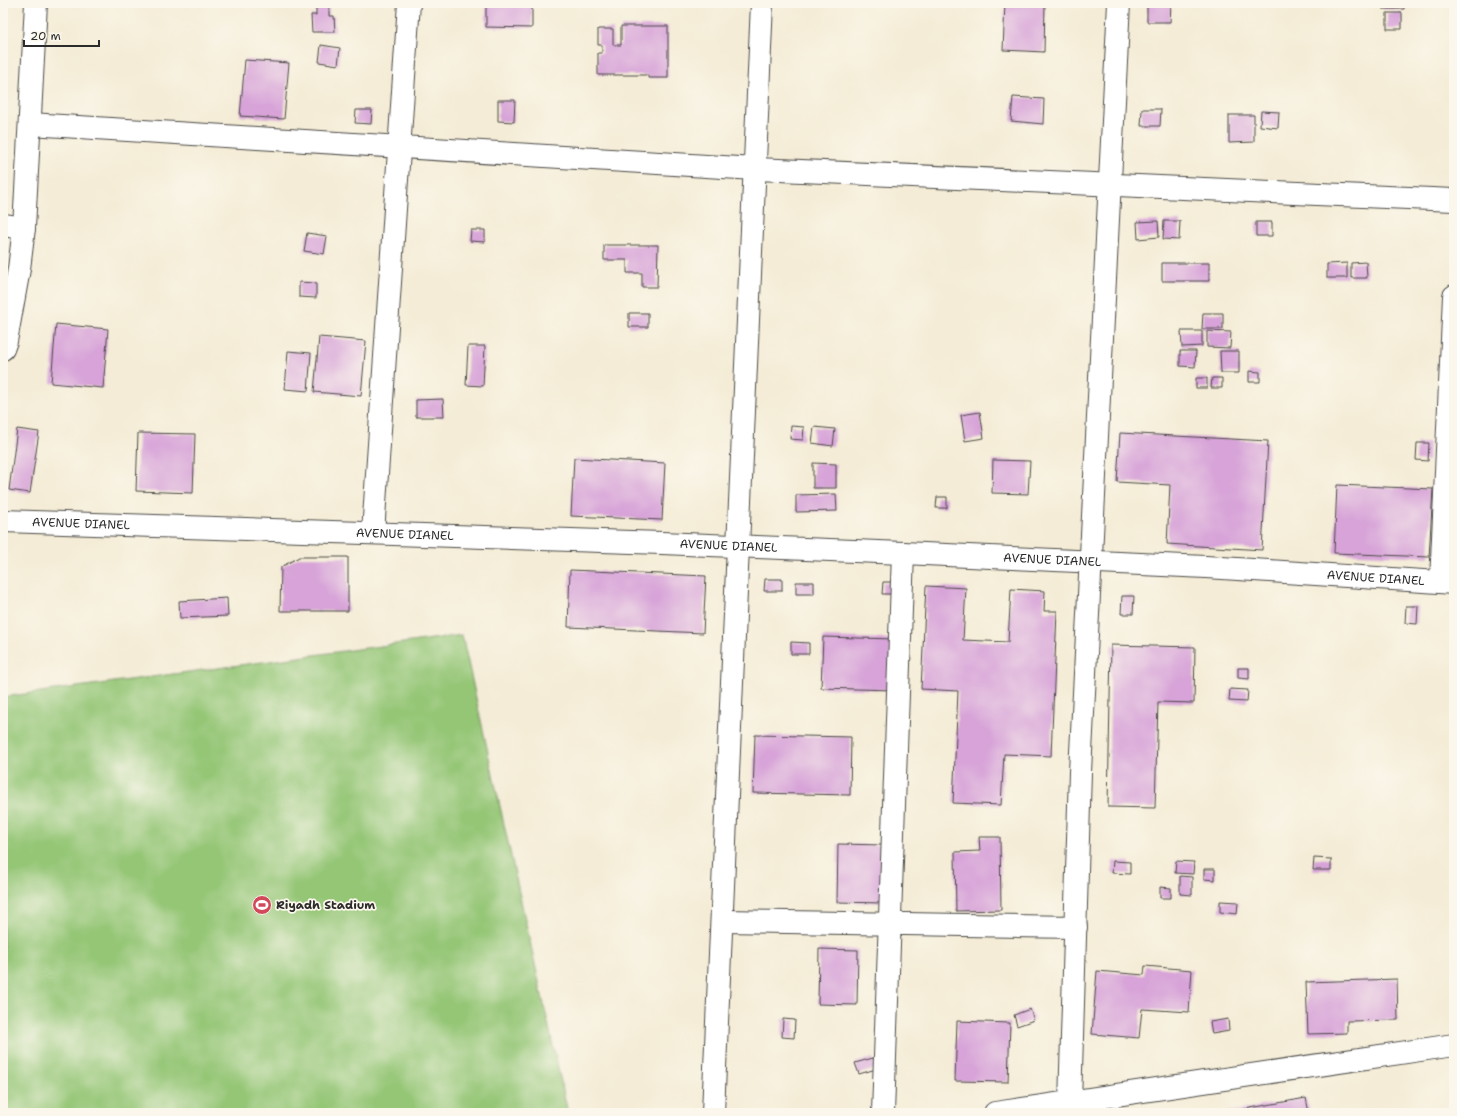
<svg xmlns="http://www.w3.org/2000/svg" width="1457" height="1116" font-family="'Shantell Sans',sans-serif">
<rect width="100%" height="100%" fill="#fbf7ec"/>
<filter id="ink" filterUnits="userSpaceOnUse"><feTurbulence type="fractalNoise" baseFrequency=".025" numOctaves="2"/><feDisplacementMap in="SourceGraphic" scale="8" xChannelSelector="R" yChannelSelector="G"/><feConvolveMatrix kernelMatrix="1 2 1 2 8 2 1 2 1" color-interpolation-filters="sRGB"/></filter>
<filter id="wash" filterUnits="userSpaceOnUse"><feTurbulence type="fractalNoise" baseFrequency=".012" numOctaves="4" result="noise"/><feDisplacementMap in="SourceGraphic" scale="16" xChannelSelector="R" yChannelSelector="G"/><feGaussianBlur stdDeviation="0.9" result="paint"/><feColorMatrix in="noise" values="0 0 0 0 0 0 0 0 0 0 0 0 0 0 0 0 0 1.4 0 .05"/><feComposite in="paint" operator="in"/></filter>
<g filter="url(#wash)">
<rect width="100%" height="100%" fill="#f4ecd6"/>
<path fill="#94c676" stroke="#607850" d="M462 635 568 1113H3V697Z"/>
<g id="blocks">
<path fill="#d7a3d8" d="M486 3H532V28L486 27Z
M1005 3H1045L1044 52 1003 50Z
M1383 3H1404V9H1383Z
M316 4H329V16H334L335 32H312L311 15H316Z
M1147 4H1171L1170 22H1147Z
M1387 13H1402V29H1387Z
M621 26H668V78H648V75H598V53H602V45H598V29H613V45H621Z
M321 45 340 48 338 65 319 62Z
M245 60 289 63 284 119 240 116Z
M1013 97 1044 99 1043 124 1011 121Z
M498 100H515L514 122 498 121Z
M1142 109H1161L1160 126H1141Z
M356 110H372L371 124 355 123Z
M1261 111 1279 112 1278 128 1260 126Z
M1229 115H1254V142L1229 143Z
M1158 221 1159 237 1138 239 1137 222Z
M1164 221H1180L1179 240 1163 239Z
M1256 222H1272V236H1256Z
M471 230H485V242L470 241Z
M307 233 327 236 324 254 304 251Z
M604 245H658L657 287H642V273H627V260H604Z
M1366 262 1367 278H1351V263Z
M1162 263H1209V281H1162Z
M1347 263V278H1327V264Z
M299 282 316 283V298L299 297Z
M629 313H648V327H629Z
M1203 313H1223V329H1202Z
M56 324 108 329 103 388 51 383Z
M1181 331H1202V346L1182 347Z
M1207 331 1231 332 1230 348 1207 347Z
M319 337 366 341 361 396 314 392Z
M468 346H485L483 386 466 385Z
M288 351 311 353 308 391 285 389Z
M1180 351H1196L1195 367 1180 366Z
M1220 351H1239V373H1221Z
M1249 371 1260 372V382H1249Z
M1196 378H1207V388H1196Z
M1212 378H1222V388H1211Z
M443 399 444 417H416V400Z
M980 412 984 438 965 441 961 415Z
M791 426 804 427 803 440 790 439Z
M814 427 835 429 833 446 812 443Z
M17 429 39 432 30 493 9 490Z
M138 433 195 434 193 493 136 491Z
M1120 433 1268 441 1262 550 1167 544 1170 485 1117 482Z
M1417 443H1429L1428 461 1416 460Z
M574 458 665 463 662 520 571 516Z
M993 460 1030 461 1028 494 992 493Z
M813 463 836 464V488H813Z
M1337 485 1433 489 1429 557 1334 553Z
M836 494 837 511 796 512V495Z
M937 497H947V508H936Z
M299 557H348V611H280L281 567Z
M570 570 706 576 703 633 568 627Z
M765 579H782V591H764Z
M796 582H814V594H796Z
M883 582H900V594H882Z
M926 586 966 588 963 640 1008 642 1011 589 1045 591 1044 611H1057L1051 756 1004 754 1001 805 953 803 958 691 921 689Z
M1122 596H1134L1133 614H1121Z
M227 598 228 616 180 618 179 601Z
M1406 606H1418L1417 624 1405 623Z
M823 637 894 639 893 690 821 688Z
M791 642 809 643V654H791Z
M1111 645 1195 647 1194 703 1158 702 1155 808 1108 807Z
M1238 668H1249V679L1238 678Z
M1230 689 1248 690 1247 702 1229 701Z
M755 735 851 737 850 795 753 793Z
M979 837H1000L1001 910 956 911 955 852 980 851Z
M838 844 884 845 883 903 837 902Z
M1314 858 1331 859V870H1313Z
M1113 861 1130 862V874L1112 873Z
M1176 861 1194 862 1193 874 1175 873Z
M1204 869H1215V880L1204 879Z
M1180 876 1192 877V895L1180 894Z
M1160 887 1171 888V898H1160Z
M1220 901 1238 902 1237 914 1220 912Z
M819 949 858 950 857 1005 818 1004Z
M1145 966 1192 970 1189 1012 1142 1009 1139 1038 1092 1034 1097 971 1144 975Z
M1397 979 1398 1020 1347 1021V1033L1308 1034 1306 982Z
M1030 1009 1034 1020 1017 1026 1014 1015Z
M783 1019 795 1020 794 1038 782 1037Z
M1228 1019 1229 1031 1212 1034 1210 1022Z
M957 1021 1010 1023 1008 1082 955 1081Z
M873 1058 876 1069 859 1074 855 1063Z
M1306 1098 1309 1113H1228V1112Z"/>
</g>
</g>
<g filter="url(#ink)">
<use href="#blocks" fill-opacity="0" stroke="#494845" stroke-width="1"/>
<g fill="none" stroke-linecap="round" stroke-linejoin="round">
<defs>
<g id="minor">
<path d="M30 124 755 169 1454 200"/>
<path d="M3 225 24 228"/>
<path d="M3 349 6 341 19 269 24 228 36 3"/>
<path id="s1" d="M3 521 662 543 903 553 1206 567 1454 583"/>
<path d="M373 533 409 3"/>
<path d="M1441 582 1454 296"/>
<path d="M722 921 1076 927"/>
<path d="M1070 1103 1080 772 1119 3"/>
<path d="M713 1113 762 3"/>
<path d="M883 1113 903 553"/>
</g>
<path id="major" d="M995 1113 1454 1045"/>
</defs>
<use href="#minor" stroke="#494845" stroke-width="24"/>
<use href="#major" stroke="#494845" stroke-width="24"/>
<use href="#minor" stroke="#fff" stroke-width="22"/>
<use href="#major" stroke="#fff" stroke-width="22"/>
</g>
</g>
<defs>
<symbol id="stadium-disc" viewBox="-11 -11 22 22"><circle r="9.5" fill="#d1495b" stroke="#fbf7ec"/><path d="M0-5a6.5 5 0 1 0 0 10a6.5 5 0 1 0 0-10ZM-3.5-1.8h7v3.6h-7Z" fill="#fff"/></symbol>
</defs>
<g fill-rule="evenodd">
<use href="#stadium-disc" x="251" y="894" width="22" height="22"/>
</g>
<g text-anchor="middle" stroke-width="3.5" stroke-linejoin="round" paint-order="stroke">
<g font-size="12" fill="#2b2b2b" stroke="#fbf7ec">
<text dy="4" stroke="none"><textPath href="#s1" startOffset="78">AVENUE DIANEL</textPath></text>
<text dy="4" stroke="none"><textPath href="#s1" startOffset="402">AVENUE DIANEL</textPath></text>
<text dy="4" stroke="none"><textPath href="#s1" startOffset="726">AVENUE DIANEL</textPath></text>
<text dy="4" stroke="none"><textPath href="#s1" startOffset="1050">AVENUE DIANEL</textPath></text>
<text dy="4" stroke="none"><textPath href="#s1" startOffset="1374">AVENUE DIANEL</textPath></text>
</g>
<g font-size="12" font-weight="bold" fill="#2b2b2b" stroke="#fbf7ec" text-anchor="start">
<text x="276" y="909">Riyadh Stadium</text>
</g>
</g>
<rect width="1457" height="1116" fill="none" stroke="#fbf7ec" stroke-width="16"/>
<path d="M24 40v6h75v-6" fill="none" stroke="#2b2b2b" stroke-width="2"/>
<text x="30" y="40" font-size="12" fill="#2b2b2b" stroke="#fbf7ec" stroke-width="3" paint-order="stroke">20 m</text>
</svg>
